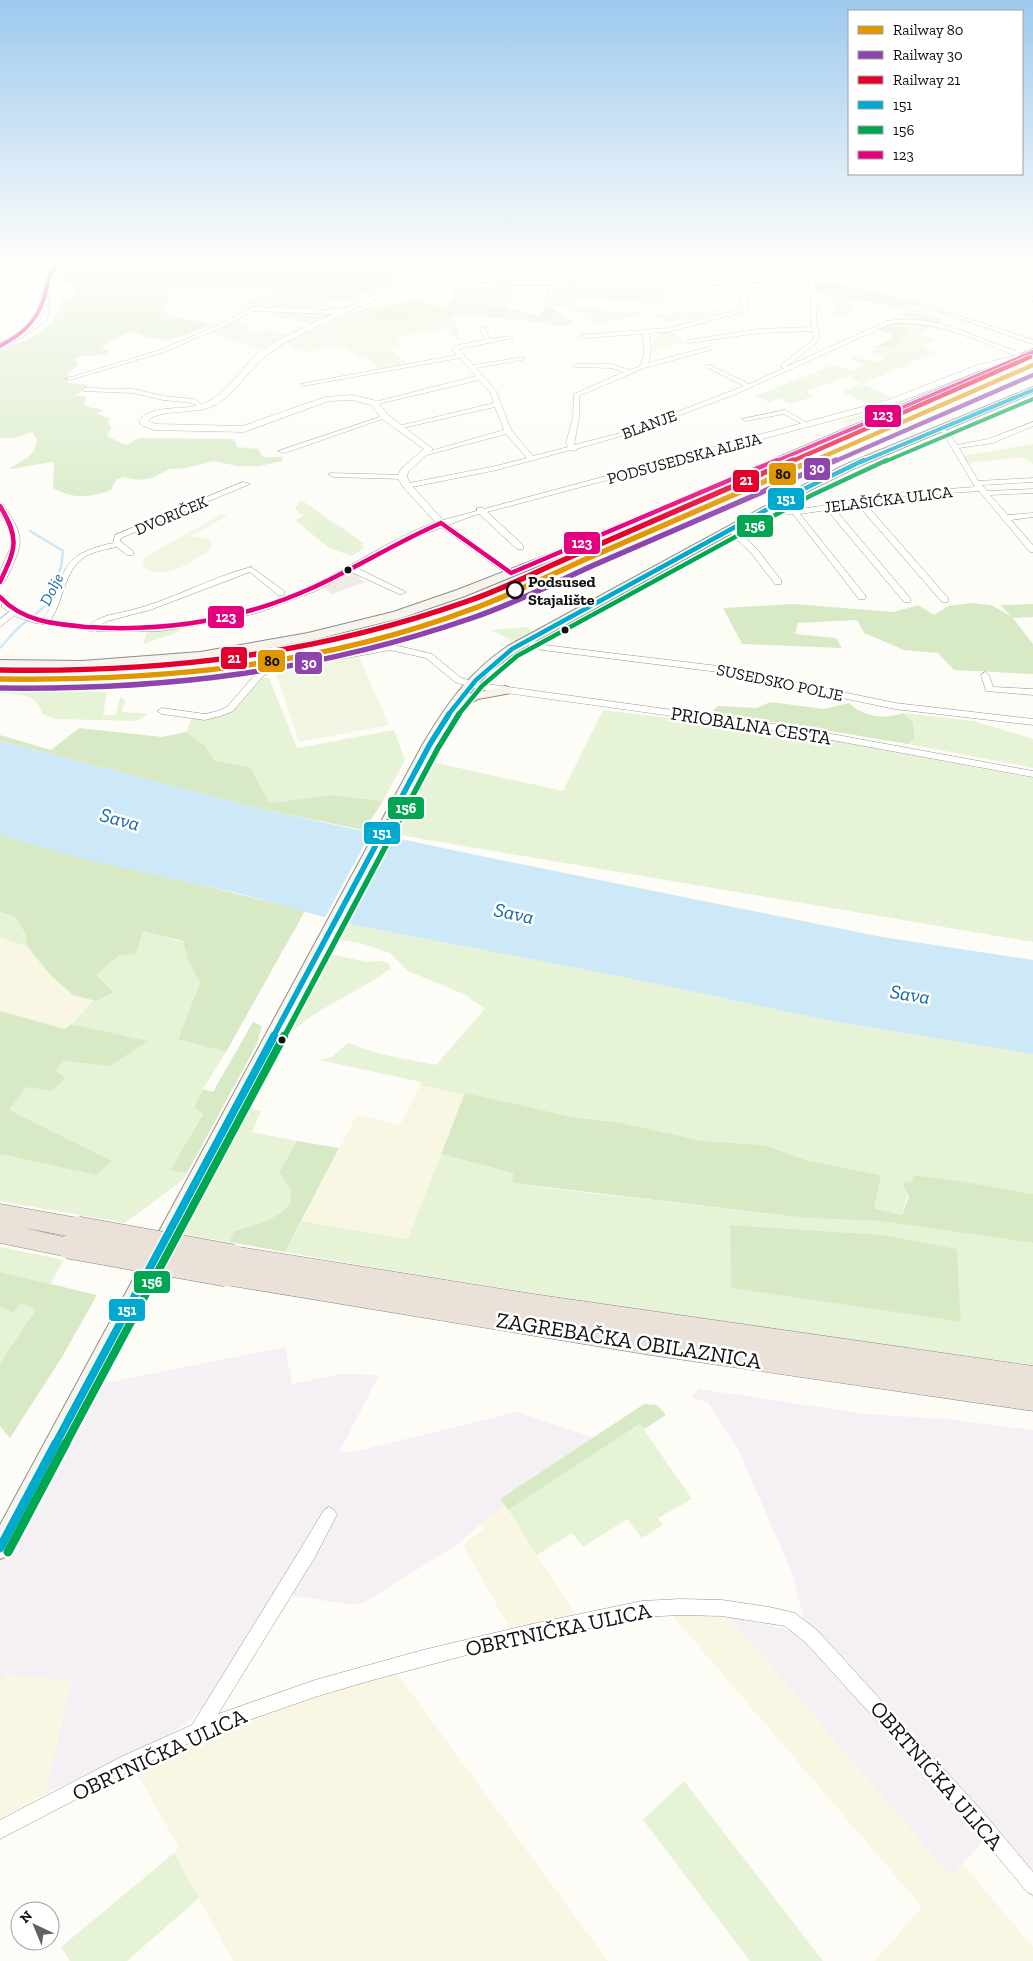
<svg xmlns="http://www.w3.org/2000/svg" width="1033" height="1961" font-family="'Zilla Slab',serif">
<rect width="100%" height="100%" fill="#fdfcf7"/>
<path fill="#f5f0f3" d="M285 1347 292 1384 341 1374 379 1375 340 1451 349 1453 516 1412 594 1438 500 1500 504 1505 459 1543 364 1603 346 1604 289 1595 224 1696 197 1712 186 1724 169 1735 45 1794 71 1681 6 1675 0 1687V1557L95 1385Z
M699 1389 865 1414 945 1419 1033 1430V1899L983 1841 951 1877 729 1617 791 1630 803 1616 792 1573 738 1449 708 1402 691 1398Z"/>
<path fill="#f9f7e4" d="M0 938 27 946 51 976 73 995 94 1000 65 1029 0 1011Z
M420 1085 465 1093 408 1239 302 1221 357 1114 400 1125Z
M504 1505 577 1615 510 1629 463 1545 484 1528 481 1523Z
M671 1614 729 1617 951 1877 962 1863 1033 1947V1961H875L922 1907Z
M396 1672 608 1961H233L174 1853 179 1848 135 1770 208 1736 309 1700Z
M6 1675 71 1680 45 1794 0 1819V1687Z"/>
<path fill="#e7f3d7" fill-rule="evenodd" d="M521 264H566L567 271 524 273Z
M591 271H615L618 278 657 280 661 285 585 282 589 280Z
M517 285 506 308 451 301 454 290Z
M557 285 660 289 664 302 577 299 572 307 646 314 599 324 568 307 547 305Z
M263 294 281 295 340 308 247 307 246 303Z
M832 295 852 299V305L872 311 852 307 848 314 842 318 833 314 835 304H838L841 300 831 299Z
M904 306 918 311 928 307 935 309 921 312 945 321 936 325 901 315 905 313V309L901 308Z
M275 309 336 312 309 324 268 315Z
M718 309 727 311 695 320 687 318 667 322 650 313 667 315 674 310 702 312Z
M452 316 461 339 457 340 446 329 395 337 401 344 388 348 408 363 379 368 367 356 360 358 339 344 304 353 286 342 342 317 389 321Z
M233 321 251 326 244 332 254 334 265 329 286 335 261 350 207 332Z
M894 321 935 326 920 334 936 340 921 347 935 352 862 384 893 397 869 404 842 392 861 384 849 376 807 391 814 396 791 404 778 398 770 403 755 396 834 365 851 371 863 365 849 359 858 356 876 362 885 358 870 351 888 346 895 348 908 331 918 333Z
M673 332 686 342 652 351 654 340 658 339V334Z
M964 376H966L848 425 841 421 869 413 866 411 918 395Z
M1033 444V464L1022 457 968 463 962 456Z
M301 500 362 542 364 544 361 546 364 548 352 556 329 548 295 520 304 516 295 509Z
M526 627 533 632 515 642 491 630Z
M176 628 180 630 179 632 143 644 147 633Z
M261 678H269L297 748 394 730 405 760 383 801 332 795 269 803 250 768 215 761 203 744 186 732 192 718C238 719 231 703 261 678Z
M0 690 107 692 103 715H116L120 697 125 700 122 712 148 714 137 721 56 719 42 714C38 693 17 694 0 693Z
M603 710 785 732 1033 778V942L393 834 427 761 563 791Z
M904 713 974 721 1033 739V768L908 744 915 738 913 723Z
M0 912 15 917 25 933 27 946 0 938Z
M349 924 623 977 831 1021 1033 1054V1194L961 1181 913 1175 902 1215 874 1208 881 1176 879 1175 806 1160 764 1145 703 1141 621 1123 574 1117 420 1085 421 1082 319 1060 332 1057 348 1043 380 1054 436 1065 485 1009 464 994 408 971 390 953 360 943 340 940Z
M143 931 183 942 188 961 200 982 178 1038 226 1052 203 1089 194 1107 203 1113 170 1170 187 1173 183 1180 125 1223 0 1201V1154L96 1175 9 1110 27 1087 66 1078 55 1070 64 1061 110 1066 147 1041 71 1024 94 1000 114 991 95 975Z
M327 953 366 962 380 961 388 963 391 968C357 994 315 1007 285 1038Z
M241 1107 261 1111 252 1132 297 1141 279 1172 291 1191 290 1203C277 1220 254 1226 234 1231L229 1242 175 1233Z
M441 1154 513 1173 512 1183 547 1188 806 1218 878 1221 957 1231 1033 1243V1365C783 1330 534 1296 285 1252L302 1221 408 1239ZM730 1225 885 1235 957 1249 961 1322 731 1288Z
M0 1247 64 1260 50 1284 0 1272Z
M22 1303 37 1310 0 1363V1306L12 1313Z
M640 1424 692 1499 658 1518 663 1525 642 1538 627 1519 583 1547 572 1533 537 1555 508 1510Z
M684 1781 823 1961H750L643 1820Z
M174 1853 199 1898 127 1961H70L61 1947Z"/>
<path fill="#d8eac5" d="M82 261H388L395 281 346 301 332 299 323 303 281 295C273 280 218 288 202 289 194 289 182 286 174 288 172 289 170 291 168 292L169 302 161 310C176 321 194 318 210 325 175 339 168 346 131 331L100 347 108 351V354C96 357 86 354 75 358L78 365 67 374 68 383 89 385 75 396H86L84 406 103 410 97 414 110 418 108 422 111 428 107 436 126 445 139 438 234 439 237 447 258 449 263 457H282L283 461 259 466H237L214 461 185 468 170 469 152 478 139 480 123 477 116 480 111 490C91 498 72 499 53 488L54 462C38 463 24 468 8 469 22 461 35 457 37 440L32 432 15 438H0V350C30 339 52 332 62 300L73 299 75 284H63L67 274Z
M821 282 841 284 912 301 901 308 815 292 812 287H817Z
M415 300 445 308 451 301 506 308 538 315 547 305 573 322 560 327 545 323 469 315 389 321 342 317 369 307H384Z
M892 322 919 334 908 331 895 348 888 346 873 348 893 337V335L877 329Z
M972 603 991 605 1011 616 1000 605 1033 604V617L1013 618 1033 644V674L954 670 938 653 904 650 864 633 857 620 798 623 795 634 836 638 842 648 742 644 723 608 793 604 894 612 918 605 934 615 948 606Z
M770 702 824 709 849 703C865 718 884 719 904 713L913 723 915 738 908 744 782 723 719 716 713 711 717 706 757 708Z
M79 728 162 737 186 732 203 744 215 761 250 767 269 803 332 795 383 801 364 830 261 809 0 741V735L51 750Z
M0 835C101 864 203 884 305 911L226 1052 178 1039 200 982 188 961 183 941 143 931 136 954 119 955 96 975 114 992 96 1001 73 995 51 976 27 946 25 933 15 917 0 912Z
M0 1011 65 1029 71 1024 148 1041 110 1066 64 1061 55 1070 66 1078 51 1091 27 1087 9 1110 112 1161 96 1175 0 1154Z
M253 1022 262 1026 257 1044 187 1173 170 1170 203 1114 194 1107 203 1089 213 1092Z
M465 1093 573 1117 621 1123 703 1141 764 1145 806 1160 879 1175 881 1176 874 1208 902 1215 909 1197 902 1183 912 1181 913 1175 961 1181 1033 1194V1243L916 1226 878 1221 806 1218 512 1183 513 1173 441 1154Z
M297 1141 339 1148 285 1252 229 1242 234 1231C254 1226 277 1220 290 1203L291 1191 279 1172Z
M730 1225 885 1235 957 1249 961 1322 731 1288Z
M0 1272 97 1295 62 1357 10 1438 0 1426V1363L36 1310 22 1303 12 1313 0 1306Z
M644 1404 657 1405 666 1415 644 1429 640 1424 508 1510 500 1499Z"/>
<path fill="#f0f6e1" d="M222 514 227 516 191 536 210 540 212 545 209 551C191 561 161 585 143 565V559L147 556Z
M359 657 389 725 299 742 276 673Z"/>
<path fill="#edebe2" d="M350 572 361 576 358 578 365 582 332 594 322 587Z"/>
<path fill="#cde8f7" d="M0 741 261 809 471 854 882 937 1033 960V1054L831 1021 623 977 349 924 241 894 83 859 0 835Z"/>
<path fill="#fdfcf7" d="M373 829 391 833 343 924 324 919Z"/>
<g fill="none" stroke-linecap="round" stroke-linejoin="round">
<path stroke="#cde8f7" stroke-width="2" d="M54 286 60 270 70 261
M0 349 13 344 47 321 50 301"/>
<path stroke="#cde8f7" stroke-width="2.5" d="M0 648 18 628 44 607 61 567 63 551 30 531"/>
<defs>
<path id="minor" d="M772 261H780L814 273 821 261H827L814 283 818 298 816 319 820 337 816 343 786 367 887 321C924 314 962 330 996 344 1005 347 1016 350 1024 356L1019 357C978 341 935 319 890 324L736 394 632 433 576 449V451L570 450 497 470 407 488H404V484L496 466 527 458 506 434 427 455 423 453 504 430 495 407 398 429 394 427 494 403 490 392 479 380 374 405 371 403 476 376 460 358 303 386 300 384 457 355 452 349 458 345 484 340 480 328 485 327 490 339 510 336 513 338 459 349 473 365 524 357 525 358 522 360 476 368 496 391 511 430 533 456 568 447 566 443 573 417 574 394 624 372 611 368 576 367 573 365 574 364H611L630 370 640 366 644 355 643 334 582 338 579 336 580 335 668 328 739 310 742 307 741 299 732 286 702 284 699 282 702 280 743 283 745 271 748 269 751 271 749 283 809 287 808 283 812 276ZM738 286 810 291C813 303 809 315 812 327L759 329 690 340 688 341V343L759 333 813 331 814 337 812 341 781 365V367L784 368 749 384 710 365H706V367L744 386 628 431 574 445 579 417V396L644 368 710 350 711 349 708 347 648 363 651 351 649 333 668 332 743 312 747 309V299Z
M885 261H929L911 265Z
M1030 265H1033V268L995 283 1033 297V301L989 285 967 294 936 283 939 281 967 290Z
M559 271 569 275 570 281 581 283 578 285H555L552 298 549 300 546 298 550 285H514L457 289 408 279 411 277 457 285 510 282 506 275 509 273ZM558 275 564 277V281H516L513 277Z
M911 300 1033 340V344L911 302Z
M252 307 331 310 346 307 349 309 331 314 253 311 229 324 164 352 70 380 65 379 160 350 225 322Z
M85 388 133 389 163 396 195 399 205 408 202 410 193 403 163 400 133 393 83 391V389Z
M785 410 811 425 806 426 784 414 745 421 742 419Z
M383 416 388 417 285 453 278 451Z
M1033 422V426L993 443 959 448 978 481 1033 478V482L982 485 987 491 1033 489V493L990 495 1008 515 1033 513V517L1011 520 1033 545V552H1030L979 491 907 496 864 502 948 598V602H942L857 504 834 508 910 598V602H904L827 510 800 514 865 595V599H859L793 514 765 513 761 511 765 509 778 510 808 508 894 493 975 487 943 433 937 430V428L948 431 957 445 988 439Z
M330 473 402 475 406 477 402 479 333 477 329 475Z
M243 482 250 484 121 538 120 541 133 551V555H127L117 547C107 549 96 551 86 556 63 569 64 604 48 624H42L41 622C72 581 47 557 113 543L115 535Z
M477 508H483L523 545V549H517L477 512Z
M438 521H444L515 573 508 575 438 525Z
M728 527H734L757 549 781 580V584H775L751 553 728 531Z
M347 566H353L406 592 402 594H399L347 570Z
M251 567 284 591V595H278L250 572 150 610 107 621 91 632 87 629C97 615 112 615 128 611 170 601 209 578 251 567Z
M13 609 17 612 16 614 0 627V619Z
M527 638 544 645 718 666 895 703 1033 719V725L895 709 718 672 542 650 524 643 523 641Z
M390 644 432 654 461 678 479 683 788 726 1033 771V777L788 732 478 689 455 682 426 658 390 650 271 672 263 676 233 711 224 715 205 720 162 714 157 711 162 708 205 714 218 711 227 707 257 672 265 668Z
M985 672 989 675 993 687 1033 689V695L986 691 981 675Z
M329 1507 334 1510 337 1515 334 1520 315 1557 218 1714 315 1680 423 1650 532 1624 642 1601 680 1599 722 1600 769 1607 795 1613 818 1631 981 1810 1033 1872V1895L1027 1892 969 1822 806 1643 785 1626 722 1616 680 1615 642 1617 478 1652 369 1681 315 1697 209 1734 136 1768 0 1839V1820L123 1756 192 1725 303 1545 324 1510Z"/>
<path id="tertiary" d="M58 261H66L52 273 48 303 39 321 22 337 0 348V343L17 334 33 318 41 303 45 272Z
M399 261H406L415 279 412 285C378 298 346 313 314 328 299 336 284 342 271 352 249 367 237 394 213 406 195 415 159 408 148 421L155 424 243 426 325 397 352 395 377 401 388 415 433 449 408 472 407 477 411 485 443 520 888 400 975 366 1021 354 1025 356 981 370 894 404 472 516 404 542 316 591 257 613 223 621 160 631H98L35 623 17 617 2 607 0 594C6 596 9 602 14 606 21 612 29 615 38 617 122 638 232 623 310 586 353 566 391 539 435 522L404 488 397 477 401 469 424 449 382 419 371 405 352 400 329 401 244 432 154 430 141 425 139 420C156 402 186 413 207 402 230 391 242 365 262 350 277 340 293 333 309 325 341 310 373 295 406 282L407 279Z
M1009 261 1033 265V269L1010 262Z
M0 503 3 504C28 541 22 544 5 582L0 585V571L12 544 9 529 0 513Z"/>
<path id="secondary" d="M1033 349V355L565 555 465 596 401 618 308 641 200 660 82 669 0 668V660L82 661 200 652 308 633 393 612 457 590 557 551Z
M1033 387V393L857 467 812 489 516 652 490 671 469 694 506 686 513 690 511 693 478 699 458 709 445 729 8 1556 0 1559V1525L423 744C446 705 469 672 508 646L804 485 849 463Z"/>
<path id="motorway" d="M0 1204 78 1218 86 1221 90 1228 86 1235 78 1238 25 1228 76 1240 80 1247 76 1254 68 1257 0 1243Z
M233 1246 533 1294 1033 1366V1411L650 1355 226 1285 218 1282 214 1275 218 1268 231 1265 225 1263 221 1256 225 1249Z"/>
</defs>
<use href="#minor" stroke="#979795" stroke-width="1"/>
<use href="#tertiary" stroke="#979795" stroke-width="1"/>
<use href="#secondary" stroke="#8e8d8b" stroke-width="2"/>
<use href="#motorway" stroke="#858482" stroke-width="1"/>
<use href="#minor" fill="#fffffe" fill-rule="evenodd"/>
<use href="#tertiary" fill="#fffffe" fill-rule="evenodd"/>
<use href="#secondary" fill="#f6f4eb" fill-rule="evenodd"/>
<use href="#motorway" fill="#eae1d8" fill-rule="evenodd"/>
<defs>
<path id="motorway-bridge" d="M78 1228 233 1256
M68 1247 226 1275"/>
</defs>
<use href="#motorway-bridge" stroke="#858482" stroke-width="24" stroke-linecap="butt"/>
<use href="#motorway-bridge" stroke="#eae1d8" stroke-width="23"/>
<defs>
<path id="bus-1-far4" d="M861 462 1033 390"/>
<path id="bus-1-far3" d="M448 715 476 680 512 649 808 487 864 460"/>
<path id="bus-1-far2" d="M273 1037 430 744 449 714"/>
<path id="bus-1-far1" d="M55 1445 274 1036"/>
<path id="bus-1" d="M0 1548 56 1443"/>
<path id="bus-2-far4" d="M884 462 1033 399"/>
<path id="bus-2-far3" d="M458 715 482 686 517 656 812 495 887 460"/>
<path id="bus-2-far2" d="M284 1037 438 748 459 714"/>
<path id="bus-2-far1" d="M65 1445 284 1036"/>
<path id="bus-2" d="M8 1552 66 1443"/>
<path id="bus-3-far1" d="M0 346C21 335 37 322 44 298 50 278 45 276 62 261
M774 462 1033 352"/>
<path id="bus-3" d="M0 506C20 539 16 548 0 582
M441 523 511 573 777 460
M0 597C23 622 55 624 87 627 164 632 241 620 312 588 356 568 397 542 441 523"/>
</defs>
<use href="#bus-1-far4" stroke="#fff" stroke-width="5.5"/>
<use href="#bus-1-far3" stroke="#fff" stroke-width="7"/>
<use href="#bus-1-far2" stroke="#fff" stroke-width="9"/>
<use href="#bus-1-far1" stroke="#fff" stroke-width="11"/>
<use href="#bus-1" stroke="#fff" stroke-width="13"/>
<use href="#bus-2-far4" stroke="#fff" stroke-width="5.5"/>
<use href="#bus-2-far3" stroke="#fff" stroke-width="7"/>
<use href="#bus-2-far2" stroke="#fff" stroke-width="9"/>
<use href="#bus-2-far1" stroke="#fff" stroke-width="11"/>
<use href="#bus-2" stroke="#fff" stroke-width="13"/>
<use href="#bus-3-far1" stroke="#fff" stroke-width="5.5"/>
<use href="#bus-3" stroke="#fff" stroke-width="7"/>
<use href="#bus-1-far4" stroke="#00a9ce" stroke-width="4"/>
<use href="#bus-1-far3" stroke="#00a9ce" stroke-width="4.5"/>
<use href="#bus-1-far2" stroke="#00a9ce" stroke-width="5.5"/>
<use href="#bus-1-far1" stroke="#00a9ce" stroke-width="8"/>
<use href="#bus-1" stroke="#00a9ce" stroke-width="9"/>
<use href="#bus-2-far4" stroke="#00a651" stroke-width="4"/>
<use href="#bus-2-far3" stroke="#00a651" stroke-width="4.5"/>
<use href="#bus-2-far2" stroke="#00a651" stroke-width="5.5"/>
<use href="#bus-2-far1" stroke="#00a651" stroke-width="8"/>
<use href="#bus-2" stroke="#00a651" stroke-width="9"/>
<use href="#bus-3-far1" stroke="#e5007d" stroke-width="4"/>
<use href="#bus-3" stroke="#e5007d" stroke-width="4.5"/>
<defs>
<path id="rail-1-far1" d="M811 462 1033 365"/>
<path id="rail-1" d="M0 679C160 681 321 666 472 609 511 595 548 576 586 559 662 526 738 493 814 460"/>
<path id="rail-2-far1" d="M833 462 1033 375"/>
<path id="rail-2" d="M0 688C166 690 315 672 472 618 514 604 554 583 594 565 675 530 755 495 836 460"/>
<path id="rail-3-far1" d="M790 462 1030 357"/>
<path id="rail-3" d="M0 670C161 673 315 655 468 601 504 589 539 570 575 555 647 523 720 492 793 460"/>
</defs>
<use href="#rail-1-far1" stroke="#fff" stroke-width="6"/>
<use href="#rail-1" stroke="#fff" stroke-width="8"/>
<use href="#rail-2-far1" stroke="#fff" stroke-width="6"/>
<use href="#rail-2" stroke="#fff" stroke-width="8"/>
<use href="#rail-3-far1" stroke="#fff" stroke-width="6"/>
<use href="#rail-3" stroke="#fff" stroke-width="8"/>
<use href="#rail-1-far1" stroke="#e09702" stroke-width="4.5"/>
<use href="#rail-1" stroke="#e09702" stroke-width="5.5"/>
<use href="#rail-2-far1" stroke="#8e44ad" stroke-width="4.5"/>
<use href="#rail-2" stroke="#8e44ad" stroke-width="5.5"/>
<use href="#rail-3-far1" stroke="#e4002b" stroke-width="4.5"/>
<use href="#rail-3" stroke="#e4002b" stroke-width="5.5"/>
</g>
<linearGradient id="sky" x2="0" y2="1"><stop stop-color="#9dc9ee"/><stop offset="0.49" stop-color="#fefefb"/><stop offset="1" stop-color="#fefefb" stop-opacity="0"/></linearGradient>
<rect width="1033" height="535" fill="url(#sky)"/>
<g fill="#111" stroke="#fff" stroke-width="2">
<circle cx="348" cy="570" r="4.5"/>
<circle cx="565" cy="630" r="4.5"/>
<circle cx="282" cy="1040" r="4.5"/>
</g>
<circle fill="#fff" stroke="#111" stroke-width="2.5" cx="515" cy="590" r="8"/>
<g text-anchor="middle" stroke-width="5" stroke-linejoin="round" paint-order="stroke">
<g font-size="16" fill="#111" stroke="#fff">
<text transform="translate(649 424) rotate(-20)" y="6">BLANJE</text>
<text transform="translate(684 458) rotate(-15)" y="6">PODSUSEDSKA ALEJA</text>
<text transform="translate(888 499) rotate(-7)" y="6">JELAŠIĆKA ULICA</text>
<text transform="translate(171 515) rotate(-23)" y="6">DVORIČEK</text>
<text transform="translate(780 682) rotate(12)" y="6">SUSEDSKO POLJE</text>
</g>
<g font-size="16" font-weight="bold" fill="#111" stroke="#fff" text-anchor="start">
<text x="528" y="587">Podsused<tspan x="528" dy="18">Stajalište</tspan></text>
</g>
<g font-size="16" font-style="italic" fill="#1768a6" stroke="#fff">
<text transform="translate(51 589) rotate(-64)" y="6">Dolje</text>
</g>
<g font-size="19" fill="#111" stroke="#fff">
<text transform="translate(751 725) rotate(9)" y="7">PRIOBALNA CESTA</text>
</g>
<g font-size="20" font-style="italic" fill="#1768a6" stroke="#fff">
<text transform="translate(120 819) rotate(15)" y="7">Sava</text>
<text transform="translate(514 913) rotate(12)" y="7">Sava</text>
<text transform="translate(910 994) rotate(9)" y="7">Sava</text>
</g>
<g font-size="22" fill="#111" stroke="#fff">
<text transform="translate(629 1340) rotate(9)" y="8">ZAGREBAČKA OBILAZNICA</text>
<text transform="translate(558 1629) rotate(-12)" y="8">OBRTNIČKA ULICA</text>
<text transform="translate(159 1754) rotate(-25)" y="8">OBRTNIČKA ULICA</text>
<text transform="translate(937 1775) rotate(49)" y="8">OBRTNIČKA ULICA</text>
</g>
</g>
<g stroke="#fff" stroke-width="2">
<rect x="864" y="404" width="38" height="24" rx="5" fill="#e5007d"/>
<rect x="803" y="457" width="28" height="24" rx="5" fill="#8e44ad"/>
<rect x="768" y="462" width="29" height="24" rx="5" fill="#e09702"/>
<rect x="732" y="469" width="28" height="24" rx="5" fill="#e4002b"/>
<rect x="767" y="487" width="38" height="24" rx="5" fill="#00a9ce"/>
<rect x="736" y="514" width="38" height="24" rx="5" fill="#00a651"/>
<rect x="563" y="531" width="38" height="24" rx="5" fill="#e5007d"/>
<rect x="207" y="605" width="38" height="24" rx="5" fill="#e5007d"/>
<rect x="220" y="646" width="28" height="24" rx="5" fill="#e4002b"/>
<rect x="257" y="649" width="29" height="24" rx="5" fill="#e09702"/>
<rect x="294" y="651" width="29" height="24" rx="5" fill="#8e44ad"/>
<rect x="387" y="796" width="38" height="24" rx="5" fill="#00a651"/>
<rect x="363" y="821" width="38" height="24" rx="5" fill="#00a9ce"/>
<rect x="133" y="1270" width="38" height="24" rx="5" fill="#00a651"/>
<rect x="108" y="1298" width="38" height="24" rx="5" fill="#00a9ce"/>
</g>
<g font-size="14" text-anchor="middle" font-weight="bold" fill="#fff">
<text x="883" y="420">123</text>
<text x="817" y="473">30</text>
<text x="746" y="485">21</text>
<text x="786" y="504">151</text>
<text x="755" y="531">156</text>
<text x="582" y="548">123</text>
<text x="226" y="622">123</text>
<text x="234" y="663">21</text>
<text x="309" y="668">30</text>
<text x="406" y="813">156</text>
<text x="382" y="838">151</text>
<text x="152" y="1287">156</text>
<text x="127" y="1315">151</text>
</g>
<g font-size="14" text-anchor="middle" font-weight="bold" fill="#111">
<text x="783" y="479">80</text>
<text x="272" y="666">80</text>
</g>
<rect x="848" y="10" width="175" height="165" fill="#ffffff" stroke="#a0a0a0"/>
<rect x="858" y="26" width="25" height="8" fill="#e09702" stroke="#a0a0a0"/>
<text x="893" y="35" font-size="15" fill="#111111">Railway 80</text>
<rect x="858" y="51" width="25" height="8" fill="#8e44ad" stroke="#a0a0a0"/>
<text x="893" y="60" font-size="15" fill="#111111">Railway 30</text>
<rect x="858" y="76" width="25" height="8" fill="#e4002b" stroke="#a0a0a0"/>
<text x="893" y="85" font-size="15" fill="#111111">Railway 21</text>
<rect x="858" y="101" width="25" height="8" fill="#00a9ce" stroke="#a0a0a0"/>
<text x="893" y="110" font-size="15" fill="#111111">151</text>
<rect x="858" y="126" width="25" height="8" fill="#00a651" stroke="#a0a0a0"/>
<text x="893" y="135" font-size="15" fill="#111111">156</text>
<rect x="858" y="151" width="25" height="8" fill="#e5007d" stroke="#a0a0a0"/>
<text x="893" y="160" font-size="15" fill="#111111">123</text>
<g transform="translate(35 1926) rotate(316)"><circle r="24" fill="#ffffff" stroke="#a0a0a0"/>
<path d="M0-4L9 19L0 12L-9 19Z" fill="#646362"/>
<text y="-8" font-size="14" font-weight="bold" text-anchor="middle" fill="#111111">N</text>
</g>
</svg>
